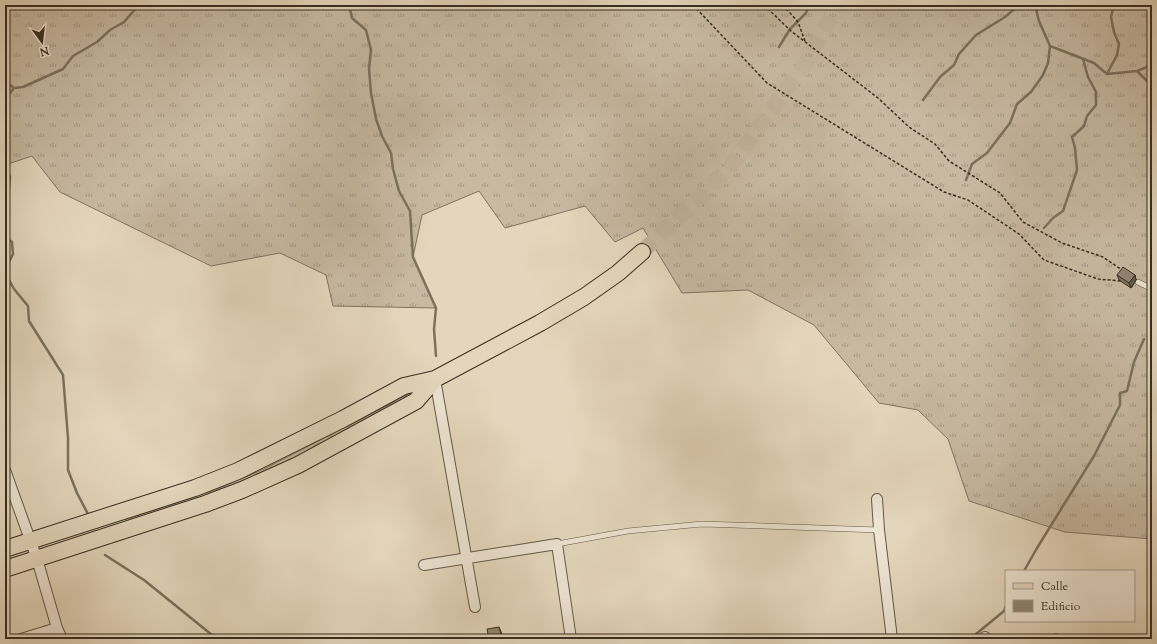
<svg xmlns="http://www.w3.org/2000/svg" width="1157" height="644" font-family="'Sorts Mill Goudy',serif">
<defs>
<pattern id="grass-tufts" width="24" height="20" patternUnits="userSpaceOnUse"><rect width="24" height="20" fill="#c7b9a2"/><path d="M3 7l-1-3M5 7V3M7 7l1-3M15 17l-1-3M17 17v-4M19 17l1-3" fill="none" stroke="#a39784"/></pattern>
</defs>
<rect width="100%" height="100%" fill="#e4d6bc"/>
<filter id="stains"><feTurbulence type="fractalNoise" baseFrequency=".005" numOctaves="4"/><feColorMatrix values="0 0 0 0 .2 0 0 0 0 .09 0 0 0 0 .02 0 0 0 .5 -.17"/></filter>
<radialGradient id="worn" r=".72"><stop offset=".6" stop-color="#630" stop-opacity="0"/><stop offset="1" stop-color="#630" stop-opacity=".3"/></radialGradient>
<path fill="url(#grass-tufts)" stroke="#807462" d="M5 5H1152V539L1065 532 969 501 948 439 918 410 879 403 814 325 748 290 682 293 643 228 615 242 585 206 505 228 479 191 422 215 413 257 436 308 333 306 326 275 280 253 211 266 60 192 32 156 5 165Z
M412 391 386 412 257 480 128 526 126 519 215 490 264 469 390 404Z"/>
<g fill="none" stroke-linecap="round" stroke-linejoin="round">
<path stroke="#7c715e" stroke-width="2.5" d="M349 5 352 18 366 30 371 50 369 69 371 93 376 119 382 136 391 153 393 169 399 191 410 211 413 257 436 308 434 329 436 356
M1032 5 1036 9 1039 21 1050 46 1094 63 1107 74 1137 71 1147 67 1152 68
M779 47 790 29 806 13 809 5
M1137 71 1152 86
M1107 74 1117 55 1119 44 1114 32 1111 17 1114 5
M5 81 14 88
M5 99 14 88 23 87 63 69 73 56 97 42 110 30 124 22 137 7 140 5
M923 100 940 77 954 65 959 54 976 35 1005 17 1018 6 1026 5
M5 164 10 177 7 207 9 215 5 224
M966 180 972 164 987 153 1010 123 1017 104 1031 92 1043 75 1048 63 1050 46
M1044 228 1053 218 1063 211 1077 170 1075 148 1072 137 1084 126 1087 116 1096 105V92L1088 77 1083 59
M5 237 12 242 13 254 5 270
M5 273 14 289 28 306 29 321 63 375 68 438V470L77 493 89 516
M105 555 144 580 217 639
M1024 571 1037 548 1094 456 1120 405V393L1127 391 1134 362 1144 339
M970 639 1004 611 1006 606"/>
<path stroke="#c2b49d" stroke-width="16" stroke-dasharray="16 8" stroke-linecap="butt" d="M642 252 727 171 805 64 838 5"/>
<defs>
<path id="lane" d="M1138 282 1152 289
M557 544 628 531 702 524 879 530
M1056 639V636"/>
<path id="street" d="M435 379 475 607
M5 470 37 559 57 628 62 639
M877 499 879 530 892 639
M424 565 557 544 571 639
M985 637V639
M21 639 57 628"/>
<path id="primary" d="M5 549 195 488 238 471 343 419 404 386 435 379 540 323 584 297 618 273 642 252
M5 569 205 504 242 490 298 465 416 401 435 379"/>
</defs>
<use href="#lane" stroke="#635848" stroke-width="6"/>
<use href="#street" stroke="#635848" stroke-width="12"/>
<use href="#primary" stroke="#382e21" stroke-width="18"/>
<path stroke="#382e21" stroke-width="1.5" stroke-dasharray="3 2" stroke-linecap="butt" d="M693 5 767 83 944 192 968 200 1019 234 1044 260 1098 279 1121 281
M764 5 791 31 878 98 909 127 935 144 949 161 1000 193 1023 222 1062 243 1103 257 1122 270
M783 5 798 22 805 41"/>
<use href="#lane" stroke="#ede4d3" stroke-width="5"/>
<use href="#street" stroke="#ede4d3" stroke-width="10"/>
<use href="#primary" stroke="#e4d6bc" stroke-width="16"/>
</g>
<path fill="#7d7262" stroke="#382e21" d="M1117 275H1135L1136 280 1131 288 1119 280Z"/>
<path fill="#665d50" stroke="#382e21" d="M1135 275 1136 280 1131 288 1129 283Z
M499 627 502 634 503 639H502Z"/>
<path fill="#918572" stroke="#382e21" d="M1123 267 1135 275 1129 283 1117 275Z
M499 627 502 639H489L487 629Z"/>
<rect width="1157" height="644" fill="none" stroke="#e4d6bc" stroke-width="20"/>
<rect x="6" y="6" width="1145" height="632" fill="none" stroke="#382e21" stroke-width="2"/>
<rect x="10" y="10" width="1137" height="624" fill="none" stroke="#382e21"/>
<rect x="1005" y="570" width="130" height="52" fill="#ede4d3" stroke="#a59b8c"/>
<rect x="1013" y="583" width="20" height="6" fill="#e4d6bc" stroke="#a59b8c"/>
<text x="1041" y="590" font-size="12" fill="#382e21">Calle</text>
<rect x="1013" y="600" width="20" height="12" fill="#918572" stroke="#a59b8c"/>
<text x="1041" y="610" font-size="12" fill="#382e21">Edificio</text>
<g transform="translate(42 42) rotate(165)" stroke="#ede4d3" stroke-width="3" paint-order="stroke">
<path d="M0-3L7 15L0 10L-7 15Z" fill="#382e21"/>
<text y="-6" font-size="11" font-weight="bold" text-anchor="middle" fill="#382e21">N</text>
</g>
<rect width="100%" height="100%" filter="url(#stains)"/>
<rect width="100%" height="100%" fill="url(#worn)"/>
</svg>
